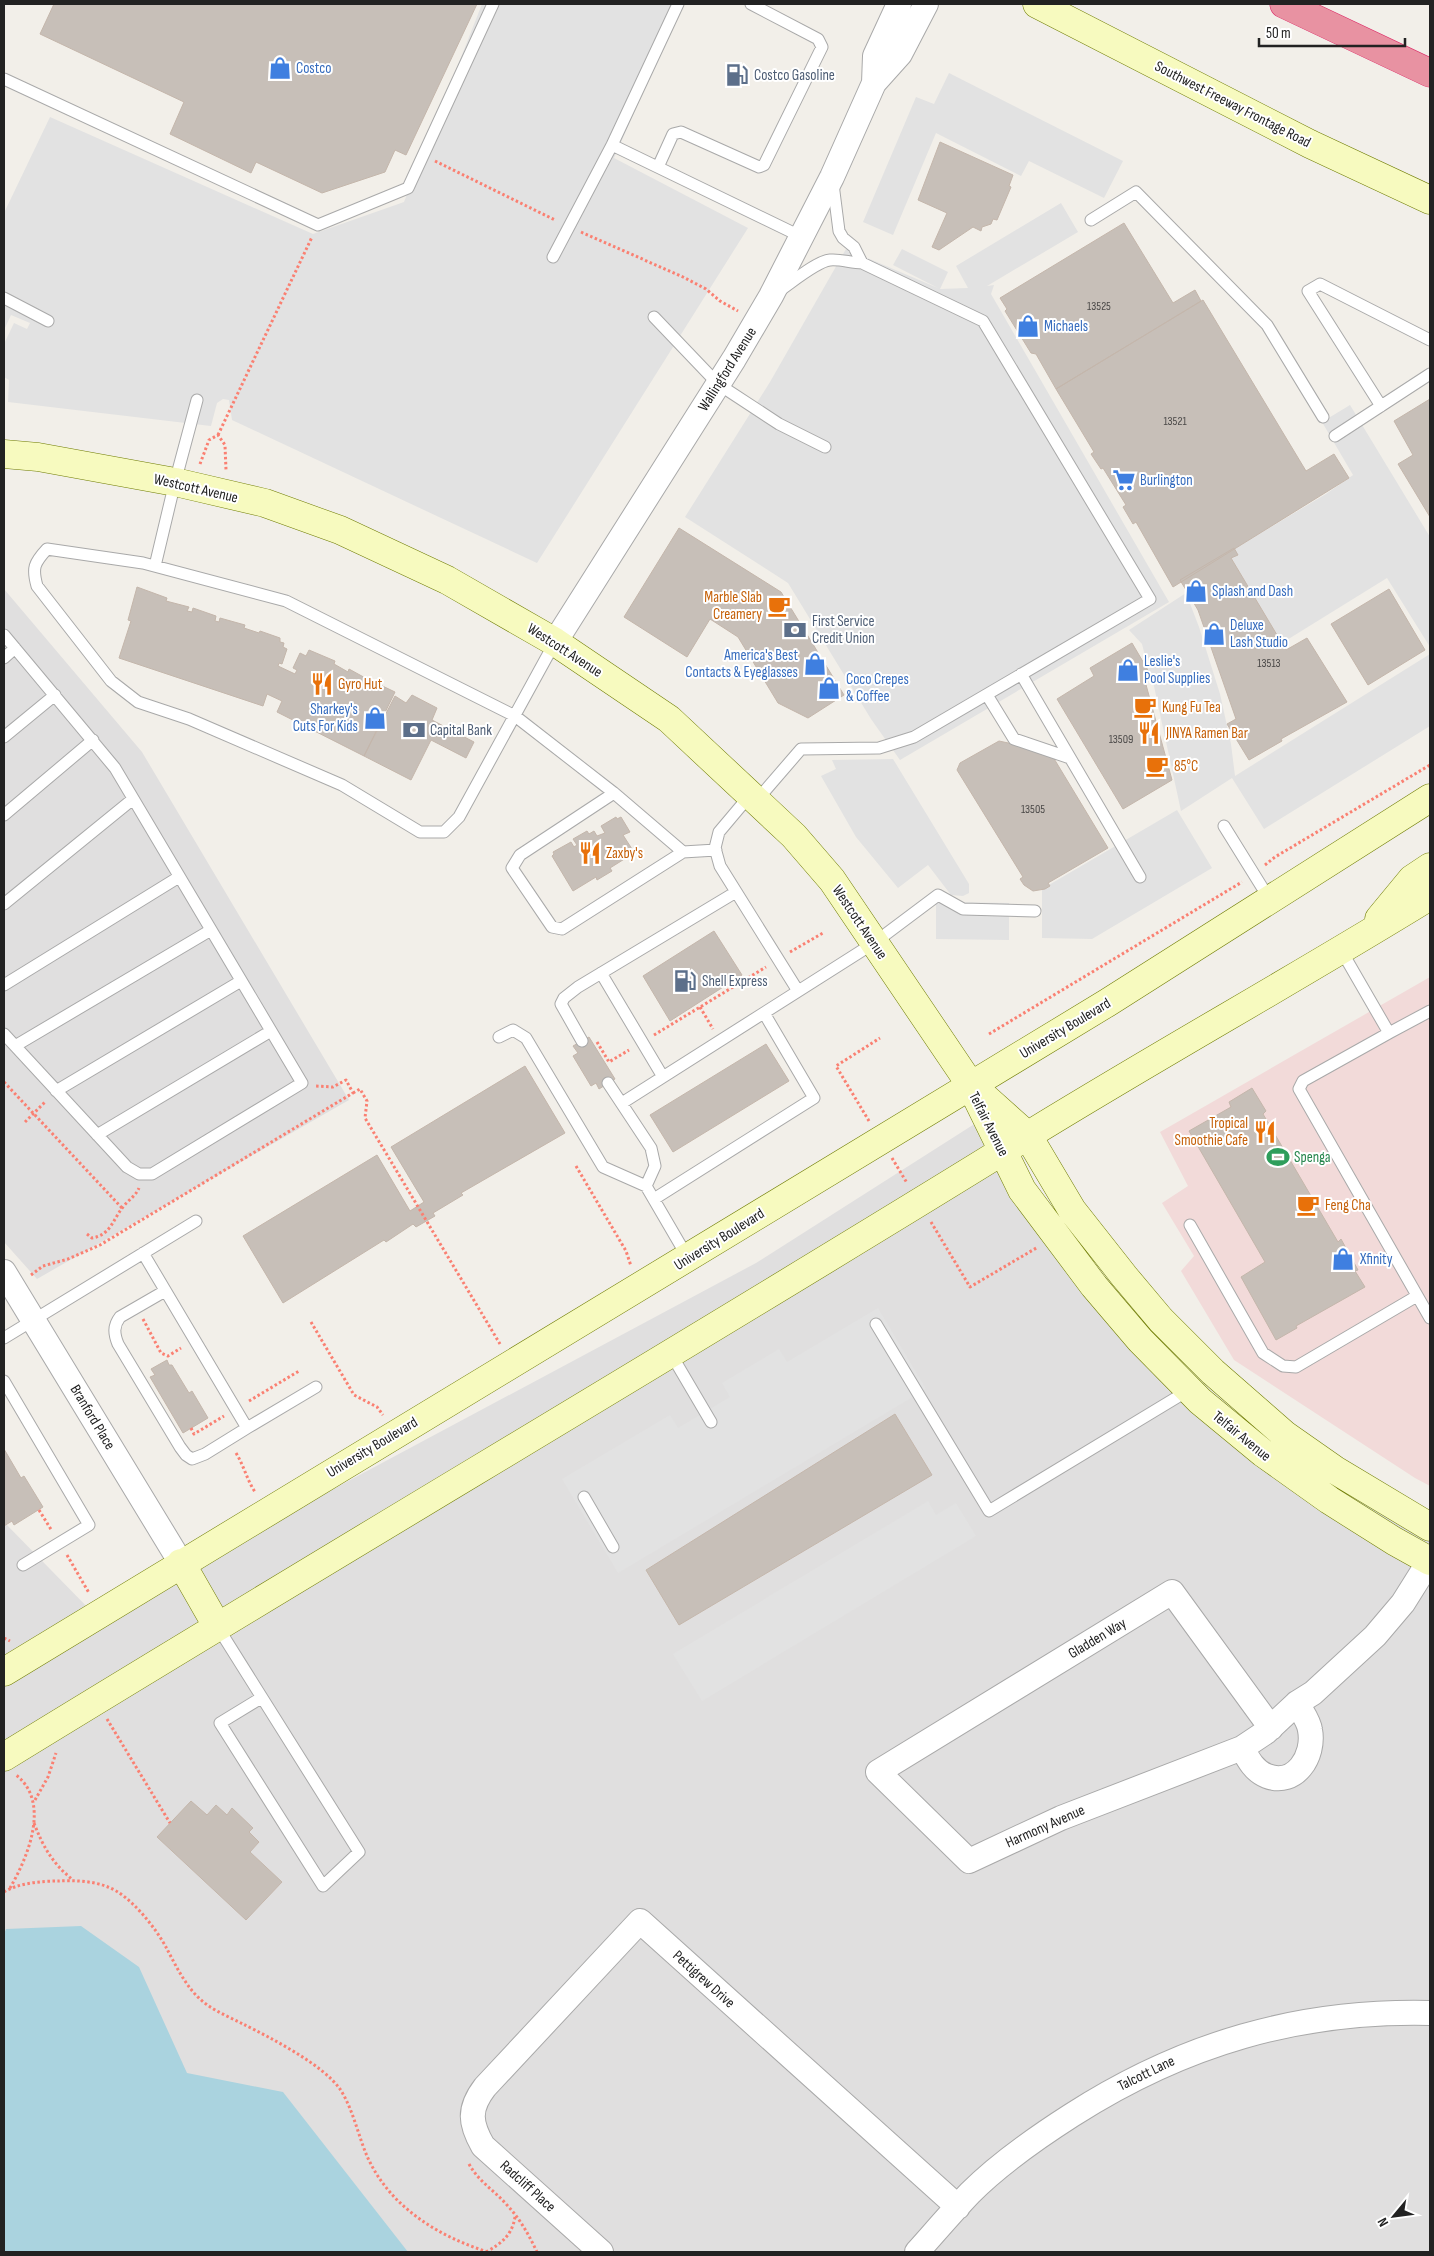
<svg xmlns="http://www.w3.org/2000/svg" width="1434" height="2256" font-family="'Sofia Sans Condensed',sans-serif">
<rect width="100%" height="100%" fill="#f2efe9"/>
<path fill="#e0dfdf" d="M4 589 142 752 349 1100 37 1279 4 1242Z
M976 1123 1192 1396 1430 1522V2252H4V1522L96 1616 756 1263Z"/>
<path fill="#f2dad9" d="M1430 977V1486L1415 1478 1234 1360 1181 1271 1194 1256 1162 1203 1188 1186 1160 1132Z"/>
<path fill="#e2e2e2" d="M482 4H682L614 158 748 228 537 563 232 420 229 400 223 399 217 403 211 426 8 402 9 380 4 377V344L14 323 27 329 30 323 11 315 4 330V213L50 117 313 234 404 202Z
M949 73 1123 161 1104 198 1029 161 1021 176 936 133 893 235 863 222 916 97 934 104Z
M1061 203 1078 232 987 286 994 285 991 294 1169 602 900 760 871 719 788 583 685 517 770 382 846 249 938 288 893 265 902 249 948 272 940 289 968 288 956 266Z
M1350 405 1430 537V647L1387 578 1282 643 1231 558 1237 555 1234 549 1326 494 1353 475 1322 422Z
M1186 593 1199 627 1220 694 1231 744 1235 776 1430 654V726L1264 829 1232 778 1181 811 1152 677 1149 671 1142 644 1129 630Z
M893 759 969 884V893L963 896 951 895 928 865 898 888 856 837 821 776 836 769 832 760Z
M1177 810 1212 868 1092 939 1042 938V889Z
M936 902 1009 903V940L936 939Z
M878 1308 926 1389 618 1573 562 1479 670 1415 678 1428 730 1397 722 1383 779 1349 787 1362Z
M928 1501 936 1515 956 1503 976 1536 702 1701 673 1654Z"/>
<path fill="#aad3df" d="M81 1926 139 1967 187 2073 283 2092 408 2252H4V1934L6 1929Z"/>
<path fill="#c7bfb8" stroke="#c4b6ab" d="M54 4H477L406 155 395 150 385 172 322 193 256 162 251 173 170 134 184 102 40 34Z
M940 142 1013 175 1009 186 1011 187 997 220 993 219 991 224 982 227 981 231 973 227 939 250 932 247 947 213 918 200Z
M1124 223 1173 303 1195 290 1201 301 1056 389 1036 354 1031 353 1005 311 1007 309 1000 298Z
M1203 300 1306 471 1334 454 1349 478 1173 587 1136 522 1133 524 1123 507 1126 505 1103 468 1101 469 1091 454 1094 452 1056 389Z
M1430 399V517L1398 464 1413 455 1394 421Z
M679 528 781 592 844 695 808 718 778 703 738 637 710 619 687 657 624 617Z
M1234 548 1238 555 1231 558 1286 650 1307 638 1347 702 1281 739 1282 741 1249 760 1227 724 1236 719 1198 610 1180 580Z
M137 587 167 598 166 601 189 607 187 611 192 612 193 608 216 616 215 621 219 622 220 618 245 625 244 628 259 633 260 631 280 638V642L284 643 283 647 287 649 282 664 279 663 278 666 295 674 297 670 293 668 300 653 306 656 309 650 335 661 334 664 348 672 349 669 369 680 367 684 372 687 374 682 395 692 364 756 277 712 282 701 267 694 263 706 119 658 131 621 128 620Z
M1389 589 1425 650 1368 685 1331 624Z
M1132 643 1152 677 1145 681 1172 780 1123 809 1057 699 1094 676 1090 668Z
M412 695 437 708 432 720 474 742 466 758 431 740 411 780 364 756 395 696 406 703Z
M999 741 1050 752 1108 848 1048 883 1050 886 1045 889 1033 891 1024 885 1020 879 1023 877 957 770 960 763Z
M616 817 617 819 621 817 630 832 623 835 632 849 624 854 626 858 610 868 612 871 597 880 596 877 573 891 552 856 554 854 553 852 571 842 574 847 577 845 573 839 587 831 589 834 594 831 597 836 605 833 601 826Z
M714 931 742 975 670 1021 643 976Z
M589 1037 615 1079 599 1089 596 1083 591 1086 573 1056 578 1053 573 1046Z
M766 1044 789 1081 673 1152 650 1115Z
M525 1066 565 1133 461 1193 463 1195 433 1213 435 1216 416 1227 413 1224 386 1242 384 1240 283 1303 243 1236 377 1155 410 1211 424 1202 391 1147Z
M1252 1088 1266 1111 1263 1114 1338 1242 1341 1239 1358 1270 1355 1271 1365 1287 1296 1326 1297 1328 1276 1340 1241 1277 1265 1262 1189 1131 1231 1107 1229 1102Z
M167 1360 169 1365H172L189 1393 192 1391 208 1418 183 1433 150 1377 155 1375 151 1369Z
M895 1414 932 1475 679 1625 646 1570Z
M4 1449 21 1478 24 1476 43 1507 14 1525 12 1521 4 1526Z
M191 1801 207 1815 216 1805 227 1815 232 1808 253 1828 249 1832 259 1842 250 1852 282 1882 246 1920 157 1837Z"/>
<g fill="none" stroke-linecap="round" stroke-linejoin="round">
<defs>
<path id="lane" d="M4 79 318 225 408 188 493 4
M612 145 802 237
M658 167 673 134 681 132 759 167 764 165 822 47 818 39 751 4
M833 184 839 231 843 238 854 247 862 263
M1091 220 1136 192 1267 325 1323 417
M553 257 612 145 678 4
M4 298 48 321
M654 317 718 384 779 424 825 447
M1381 406 1308 291 1320 284 1430 340
M1335 436 1430 374
M155 566 175 482 197 400
M4 635 115 768 302 1083 152 1174H139L127 1167 4 1034
M555 642 459 817 444 832H420L342 785 189 719 138 702 111 681 37 586C32 568 34 563 47 549L143 563 286 601 515 716 614 793 683 852 716 850
M4 658 15 648
M1021 674 1140 877
M987 695 1014 739 1070 758
M4 737 55 695
M614 793 520 855 512 868 552 927 562 929 683 852
M751 794 719 832 715 848 720 866 798 991
M757 800 801 749 879 748 914 737 1150 599 983 321 862 263C851 263 841 259 830 260 817 261 791 283 779 291
M4 815 93 740
M1224 826 1270 900
M4 904 133 799
M1341 950 1389 1033 1303 1081 1299 1089 1430 1318
M601 973 663 1077
M4 985 179 877
M1389 1033 1430 1011
M499 1037 513 1030 526 1038 603 1167 646 1186 688 1258
M582 1041 561 1004 564 998 578 987 736 892
M15 1046 211 930
M608 1083 651 1148 655 1166 646 1186
M56 1091 241 981
M622 1103 874 943 938 895 963 909 1035 911
M97 1135 271 1031
M654 1199 814 1098 764 1013
M1190 1225 1263 1353 1283 1366 1296 1367 1417 1296
M143 1253 247 1428 316 1387
M165 1291 120 1317C113 1326 114 1334 118 1344L180 1447 186 1455 192 1459 205 1454 247 1428
M876 1324 989 1511 1189 1390
M4 1338 196 1221
M671 1354 711 1422
M4 1381 89 1525 23 1565
M584 1497 613 1547
M217 1626 359 1852 323 1886 220 1723 261 1698"/>
<path id="street" d="M874 83 875 56 899 4
M555 642 734 359 771 296 832 177 874 83 900 54 926 4
M4 1272 181 1563
M1271 1728 1172 1592 878 1772 969 1861 1061 1818 1242 1748 1266 1732 1297 1703 1313 1693 1375 1636 1403 1603 1430 1560
M1242 1748C1248 1759 1254 1771 1267 1776 1295 1787 1315 1756 1310 1730 1309 1721 1301 1711 1297 1703
M601 2252 483 2146C470 2123 468 2109 485 2087L640 1921 958 2207
M917 2252C934 2233 952 2212 970 2193 1000 2163 1036 2138 1072 2115 1183 2044 1298 2010 1430 2013"/>
<path id="secondary" d="M1037 4 1310 144 1430 200
M4 454 38 457 175 482 265 503 340 530 447 580 555 642 669 719 794 836 832 880 970 1084 1022 1190 1094 1286 1140 1340 1200 1401 1263 1453 1329 1500 1394 1541 1430 1561
M1379 919 1412 879 1430 867
M980 1093 1028 1136 1072 1210 1124 1276 1161 1320 1213 1372 1285 1435 1335 1470 1430 1527
M181 1563 217 1626
M4 1672 1107 1003 1430 798
M4 1757C344 1548 688 1346 1027 1136 1160 1054 1297 978 1430 896"/>
<path id="highway" d="M1284 4 1430 73"/>
</defs>
<use href="#lane" stroke="#a9a9a9" stroke-width="13"/>
<use href="#street" stroke="#a9a9a9" stroke-width="26"/>
<use href="#secondary" stroke="#707d05" stroke-width="29"/>
<use href="#highway" stroke="#dc2a67" stroke-width="29"/>
<path stroke="#fa8072" stroke-width="3" stroke-dasharray="2.5 2.5" stroke-linecap="butt" d="M435 161 555 220
M581 232 683 277 706 289 720 301 738 311
M218 435 312 237
M200 464 209 440 218 435 225 445 226 470
M1265 865 1275 857 1430 765
M790 952 823 933
M700 1007 713 1029
M989 1034 1242 882
M654 1035 766 967
M597 1042 609 1062 629 1050
M4 1082 122 1208
M353 1093 360 1089 367 1101 365 1118 500 1344
M869 1121 836 1066 880 1038
M25 1122 46 1101
M892 1158 907 1183
M576 1166 626 1251 631 1266
M931 1222 970 1287 1038 1247
M87 1234 92 1238C111 1235 113 1219 123 1207 128 1200 135 1197 139 1188
M31 1275 43 1266 68 1259 100 1245 353 1093 346 1080 333 1087 315 1086
M143 1319 161 1353 168 1356 181 1348
M311 1322 354 1395 377 1407 383 1415
M249 1401 299 1371
M191 1428 194 1434 224 1416
M236 1453C244 1466 247 1480 255 1492
M39 1510 52 1531
M67 1555 89 1593
M4 1638 10 1641
M107 1719 170 1823
M35 1800 48 1777 56 1753
M34 1823C43 1847 53 1864 73 1880
M10 1888C28 1857 51 1802 16 1775
M4 1892C18 1883 42 1881 59 1881 74 1880 93 1881 108 1887 130 1895 156 1928 167 1949 177 1968 188 1991 206 2004 217 2012 231 2018 243 2024 271 2038 322 2064 340 2089 353 2109 358 2135 367 2156 389 2206 437 2236 488 2252
M469 2164C479 2182 494 2190 507 2205 520 2219 529 2235 537 2252
M486 2252C502 2243 512 2235 515 2217"/>
<use href="#lane" stroke="#fff" stroke-width="11"/>
<use href="#street" stroke="#fff" stroke-width="24"/>
<use href="#secondary" stroke="#f7fabf" stroke-width="28"/>
<use href="#highway" stroke="#e892a2" stroke-width="28"/>
</g>
<defs>
<symbol id="shop-bare" viewBox="-9 -9 18 18"><path d="M-5-2.5h2.3a2.7 3.5 0 0 1 5.4 0H5L5.5 6h-11ZM-1.5-2.5h3a1.5 2.3 0 0 0-3 0Z" fill="#3f7fe0" stroke="#fff" stroke-width="2.5" paint-order="stroke"/></symbol>
<symbol id="fuel-bare" viewBox="-9 -9 18 18"><path d="M-5.5-6h7V0h2V4h1.3V-2.5L3-4.5l.8-.8L6-3V5H2.5V1h-1V6h-7ZM-4.2-4.7v3.2H.2V-4.7Z" fill="#5c6f8a" stroke="#fff" stroke-width="2.5" paint-order="stroke"/></symbol>
<symbol id="supermarket-bare" viewBox="-9 -9 18 18"><path d="M-6-5.5h2.5l.6 2H6L4.5 2H-2.5L-4.4-4H-6ZM-1.5 3.2a1.3 1.3 0 1 0 .1 0ZM3 3.2a1.3 1.3 0 1 0 .1 0Z" fill="#3f7fe0" stroke="#fff" stroke-width="2.5" paint-order="stroke"/></symbol>
<symbol id="cafe-bare" viewBox="-9 -9 18 18"><path d="M-5.5-4.5H6V0H3Q3 3.5 0 3.5H-2.5Q-5.5 3.5-5.5 0ZM3-3.2v2h1.7v-2ZM-6 4.5H4V6H-6Z" fill="#e8710a" stroke="#fff" stroke-width="2.5" paint-order="stroke"/></symbol>
<symbol id="bank-bare" viewBox="-9 -9 18 18"><path d="M-6-4H6V4H-6ZM0-2.3a2.3 2.3 0 1 0 0 4.6a2.3 2.3 0 1 0 0-4.6Z" fill="#5c6f8a" stroke="#fff" stroke-width="2.5" paint-order="stroke"/></symbol>
<symbol id="restaurant-bare" viewBox="-9 -9 18 18"><path d="M-5-6h1v4h1v-4h1v4h1v-4h1v5L-1.5 .5V6h-2V.5L-5-1ZM5-6V6H3V1.5H1.5Q1.5-4 5-6Z" fill="#e8710a" stroke="#fff" stroke-width="2.5" paint-order="stroke"/></symbol>
<symbol id="stadium-bare" viewBox="-9 -9 18 18"><path d="M0-5a6.5 5 0 1 0 0 10a6.5 5 0 1 0 0-10ZM-3.5-1.8h7v3.6h-7Z" fill="#2e9e5b" stroke="#fff" stroke-width="2.5" paint-order="stroke"/></symbol>
</defs>
<g fill-rule="evenodd">
<use href="#shop-bare" x="264" y="52" width="32" height="32"/>
<use href="#fuel-bare" x="721" y="59" width="32" height="32"/>
<use href="#shop-bare" x="1012" y="310" width="32" height="32"/>
<use href="#supermarket-bare" x="1108" y="464" width="32" height="32"/>
<use href="#shop-bare" x="1180" y="575" width="32" height="32"/>
<use href="#cafe-bare" x="763" y="590" width="32" height="32"/>
<use href="#bank-bare" x="779" y="614" width="32" height="32"/>
<use href="#shop-bare" x="1198" y="618" width="32" height="32"/>
<use href="#shop-bare" x="799" y="648" width="32" height="32"/>
<use href="#shop-bare" x="1112" y="654" width="32" height="32"/>
<use href="#restaurant-bare" x="306" y="668" width="32" height="32"/>
<use href="#shop-bare" x="813" y="672" width="32" height="32"/>
<use href="#cafe-bare" x="1129" y="691" width="32" height="32"/>
<use href="#shop-bare" x="359" y="702" width="32" height="32"/>
<use href="#bank-bare" x="398" y="714" width="32" height="32"/>
<use href="#restaurant-bare" x="1133" y="717" width="32" height="32"/>
<use href="#cafe-bare" x="1141" y="750" width="32" height="32"/>
<use href="#restaurant-bare" x="574" y="837" width="32" height="32"/>
<use href="#fuel-bare" x="669" y="965" width="32" height="32"/>
<use href="#restaurant-bare" x="1249" y="1116" width="32" height="32"/>
<use href="#stadium-bare" x="1262" y="1141" width="32" height="32"/>
<use href="#cafe-bare" x="1292" y="1189" width="32" height="32"/>
<use href="#shop-bare" x="1327" y="1243" width="32" height="32"/>
</g>
<g text-anchor="middle" stroke-width="4" stroke-linejoin="round" paint-order="stroke">
<g font-size="12" fill="#4b4948">
<text x="1099" y="310">13525</text>
<text x="1175" y="425">13521</text>
<text x="1269" y="667">13513</text>
<text x="1121" y="743">13509</text>
<text x="1033" y="813">13505</text>
</g>
<g font-size="15" fill="#366cbe" stroke="#fff" text-anchor="start">
<text x="296" y="73">Costco</text>
<text x="1044" y="331">Michaels</text>
<text x="1140" y="485">Burlington</text>
<text x="1212" y="596">Splash and Dash</text>
<text x="1230" y="630">Deluxe<tspan x="1230" dy="17">Lash Studio</tspan></text>
<text x="798" y="660" text-anchor="end">America's Best<tspan x="798" dy="17">Contacts &amp; Eyeglasses</tspan></text>
<text x="1144" y="666">Leslie's<tspan x="1144" dy="17">Pool Supplies</tspan></text>
<text x="846" y="684">Coco Crepes<tspan x="846" dy="17">&amp; Coffee</tspan></text>
<text x="358" y="714" text-anchor="end">Sharkey's<tspan x="358" dy="17">Cuts For Kids</tspan></text>
<text x="1360" y="1264">Xfinity</text>
</g>
<g font-size="15" fill="#4e5e75" stroke="#fff" text-anchor="start">
<text x="754" y="80">Costco Gasoline</text>
<text x="812" y="626">First Service<tspan x="812" dy="17">Credit Union</tspan></text>
<text x="430" y="735">Capital Bank</text>
<text x="702" y="986">Shell Express</text>
</g>
<g font-size="15" fill="#222" stroke="#fff">
<text transform="translate(1233 104) rotate(27)" y="5">Southwest Freeway Frontage Road</text>
<text transform="translate(727 369) rotate(-58)" y="5">Wallingford Avenue</text>
<text transform="translate(196 488) rotate(13)" y="5">Westcott Avenue</text>
<text transform="translate(565 650) rotate(33)" y="5">Westcott Avenue</text>
<text transform="translate(860 922) rotate(56)" y="5">Westcott Avenue</text>
<text transform="translate(1065 1028) rotate(-31)" y="5">University Boulevard</text>
<text transform="translate(989 1124) rotate(63)" y="5">Telfair Avenue</text>
<text transform="translate(719 1239) rotate(-32)" y="5">University Boulevard</text>
<text transform="translate(93 1417) rotate(59)" y="5">Branford Place</text>
<text transform="translate(1242 1436) rotate(39)" y="5">Telfair Avenue</text>
<text transform="translate(372 1447) rotate(-31)" y="5">University Boulevard</text>
<text transform="translate(1097 1638) rotate(-31)" y="5">Gladden Way</text>
<text transform="translate(1045 1826) rotate(-24)" y="5">Harmony Avenue</text>
<text transform="translate(704 1979) rotate(42)" y="5">Pettigrew Drive</text>
<text transform="translate(1146 2073) rotate(-26)" y="5">Talcott Lane</text>
<text transform="translate(528 2186) rotate(42)" y="5">Radcliff Place</text>
</g>
<g font-size="15" fill="#c56008" stroke="#fff" text-anchor="start">
<text x="762" y="602" text-anchor="end">Marble Slab<tspan x="762" dy="17">Creamery</tspan></text>
<text x="338" y="689">Gyro Hut</text>
<text x="1162" y="712">Kung Fu Tea</text>
<text x="1166" y="738">JINYA Ramen Bar</text>
<text x="1174" y="771">85°C</text>
<text x="606" y="858">Zaxby's</text>
<text x="1248" y="1128" text-anchor="end">Tropical<tspan x="1248" dy="17">Smoothie Cafe</tspan></text>
<text x="1325" y="1210">Feng Cha</text>
</g>
<g font-size="15" fill="#27864d" stroke="#fff" text-anchor="start">
<text x="1294" y="1162">Spenga</text>
</g>
</g>
<rect width="1434" height="2256" fill="none" stroke="#222222" stroke-width="10"/>
<g transform="translate(1394 2216) rotate(241)" stroke="#ffffff" stroke-width="4" paint-order="stroke">
<path d="M0-4L9 19L0 12L-9 19Z" fill="#222222"/>
<text y="-8" font-size="14" font-weight="bold" text-anchor="middle" fill="#222222">N</text>
</g>
<path d="M1259 38v8h146v-8" fill="none" stroke="#222222" stroke-width="2.5"/>
<text x="1266" y="38" font-size="15" fill="#222222" stroke="#ffffff" stroke-width="4" paint-order="stroke">50 m</text>
</svg>
